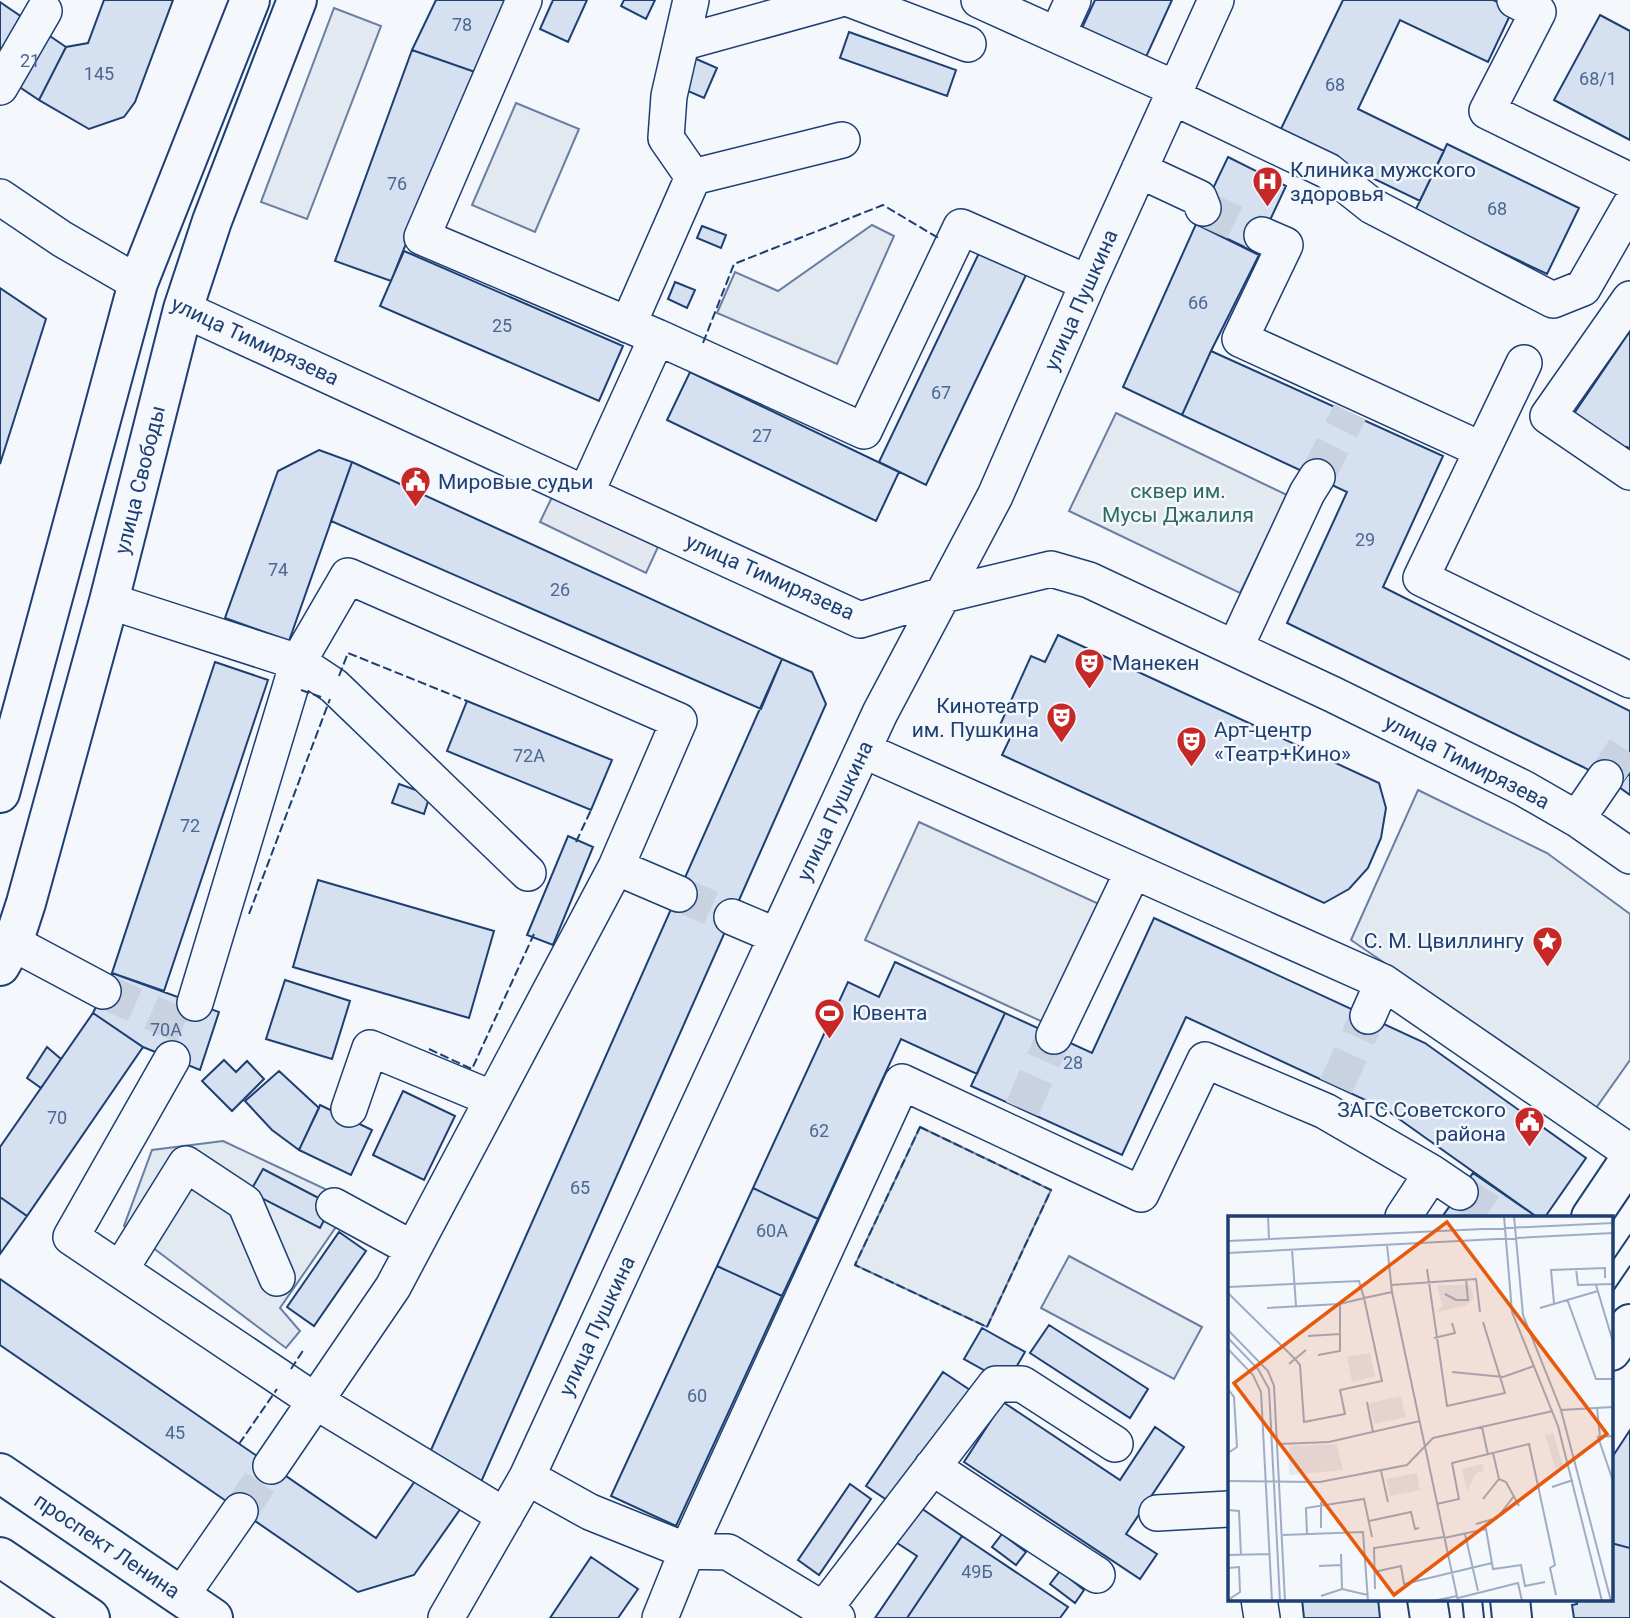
<svg xmlns="http://www.w3.org/2000/svg" width="1630" height="1618" font-family="Roboto,sans-serif">
<rect width="100%" height="100%" fill="#f4f7fb"/>
<path fill="#e3e9f0" stroke="#687fa3" stroke-width="2" d="M334 8 381 26 307 219 261 202Z
M516 103 579 129 535 232 472 205Z
M872 225 894 236 837 364 717 313 735 272 778 291Z
M1116 413 1287 495 1240 593 1069 511Z
M1418 790 1547 853 1630 914V1060L1596 1108 1351 940Z
M919 822 1099 904 1045 1023 865 940Z
M920 1127 1051 1190 987 1327 855 1265Z
M223 1141 389 1219 336 1227 280 1308 300 1331 286 1348 124 1226 152 1150Z
M1069 1256 1202 1327 1174 1379 1041 1308Z"/>
<path fill="#e3e8f0" stroke="#687fa3" stroke-width="2" d="M552 497 658 547 646 573 540 522Z"/>
<path fill="#d5e0f0" stroke="#1d3f73" stroke-width="2" d="M104 0H173L135 102 124 117 89 129 39 100 66 47 88 43Z
M436 0H513L475 72 412 50Z
M553 0H587L568 42 540 29Z
M624 0H655L646 19 621 6Z
M1095 0H1172L1146 57 1082 28Z
M1343 0H1493L1513 9 1488 62 1400 20 1358 109 1444 151 1420 201 1279 133Z
M0 2 66 47 39 100 0 74Z
M1600 15 1630 31V140L1554 100Z
M849 32 956 70 947 96 840 58Z
M412 50 475 72 391 281 335 261Z
M694 58 717 68 704 98 681 88Z
M1447 144 1579 208 1547 274 1415 211Z
M1228 157 1286 186 1255 252 1196 224Z
M1196 224 1259 255 1211 351 1182 415 1123 387Z
M702 226 726 235 721 248 697 238Z
M404 251 623 346 599 401 380 306Z
M979 253 1026 275 926 485 879 462Z
M675 282 695 290 687 308 668 299Z
M0 288 46 319 0 464Z
M1630 331V449L1627 447 1625 450 1573 415Z
M1211 351 1443 456 1383 587 1630 711V772L1619 787 1583 767 1287 623 1347 492 1182 415Z
M690 372 899 472 876 521 667 420Z
M319 450 352 462 289 641 225 618 278 471Z
M352 462 782 659 761 709 331 521Z
M1058 635 1379 783 1386 808 1381 838 1368 868 1349 889 1324 903 1002 755 1013 732 1000 725 1031 656 1045 662Z
M782 659 812 672 826 704 481 1482 427 1459Z
M215 662 268 680 164 991 112 973Z
M467 701 612 760 591 810 447 751Z
M1630 772V795L1619 787Z
M399 784 430 795 424 814 392 803Z
M568 836 593 847 553 945 527 935Z
M318 880 494 931 469 1018 293 967Z
M1154 918 1425 1043 1586 1158 1545 1217H1537L1385 1109 1186 1017 1122 1155 971 1086 1005 1013 1092 1053Z
M895 962 1005 1013 977 1074 901 1039 818 1219 753 1188 848 982 879 997Z
M112 973 219 1012 200 1070 143 1047 93 1013Z
M285 980 350 1001 332 1059 266 1039Z
M93 1013 143 1047 27 1216 0 1197V1147Z
M47 1047 61 1059 41 1088 27 1078Z
M224 1060 236 1072 247 1061 264 1079 232 1111 202 1081Z
M279 1071 319 1108 299 1150 272 1130 245 1101Z
M403 1091 455 1116 424 1180 373 1155Z
M320 1105 372 1130 351 1175 299 1150Z
M263 1169 332 1205 320 1228 250 1192Z
M1473 1173 1537 1217H1442Z
M753 1188 818 1219 782 1296 717 1266Z
M0 1197 27 1216 0 1254Z
M339 1232 366 1251 314 1326 287 1307Z
M717 1266 782 1296 676 1526 611 1496Z
M0 1279 376 1538 417 1478 461 1508 414 1575 358 1592 0 1345Z
M1049 1325 1148 1389 1130 1418 1030 1353Z
M982 1328 1025 1352 1007 1383 964 1359Z
M943 1372 970 1390 893 1504 866 1486Z
M1003 1402 1120 1480 1155 1427 1184 1447 1126 1534 1157 1554 1140 1579 964 1462Z
M1630 1430V1548L1611 1543V1459Z
M850 1484 871 1499 819 1575 798 1560Z
M918 1506 962 1536 907 1618H875L917 1556 894 1541Z
M1002 1534 1026 1552 1016 1565 992 1547Z
M962 1536 1068 1607 1060 1618H907Z
M1611 1543 1630 1548V1618H1574L1572 1605 1577 1604 1576 1599H1611Z
M591 1557 638 1589 618 1618H550Z
M1060 1571 1084 1590 1075 1603 1050 1584Z
M1302 1599H1378L1380 1618H1304Z"/>
<g fill="none" stroke-linecap="round" stroke-linejoin="round">
<path stroke="#c9d2e0" stroke-width="35" stroke-dasharray="35 18" stroke-linecap="butt" d="M1203 208 1262 235
M1317 477 1350 412
M1605 778 1630 740
M679 894 732 917
M103 991 187 1028
M1336 1086 1368 1016
M1022 1109 1054 1036
M1460 1192 1498 1217
M240 1511 271 1466"/>
<defs>
<path id="minor" d="M524 0 422 237 657 337 864 431 961 227 1088 283
M691 0 669 96 666 138 693 177 842 140
M852 0 968 44
M979 0 1176 89
M1515 0 1538 12 1487 111 1630 181
M1057 35 1073 0
M681 43 837 0
M0 87 44 11
M1173 97 1328 171 1372 206 1553 300 1583 288 1630 206
M1139 170 1199 198 1203 208
M0 197 62 239 138 283
M1262 235 1285 245 1240 339 1482 450
M1630 299 1548 416 1630 472
M183 309 860 620 943 595 1051 569 1089 580 1334 695 1523 788 1577 819 1630 856
M628 325 693 177
M1524 363 1421 578 1630 680
M586 493 657 337
M109 601 298 662 334 686 528 873
M1235 648 1307 493 1317 477
M863 750 1383 982 1630 1152
M1577 819 1605 778
M616 867 679 894
M732 917 777 936
M13 943 103 991
M195 1003 298 662 348 576 679 721 616 867 393 1287 271 1466
M1368 1016 1383 982
M1054 1036 1133 871
M172 1059 71 1237 315 1401 505 1516
M349 1109 370 1048 493 1099
M1432 1173 1460 1192
M334 1206 413 1249
M120 1270 186 1164 245 1203 277 1278
M932 1467 1097 1575
M527 1477 590 1512 687 1551 660 1618
M1157 1513 1229 1509
M181 1596 240 1511
M1259 1599 1262 1618
M824 1609 996 1384H1022L1115 1444
M446 1618 527 1477 880 713 995 496 1088 283 1216 0
M837 1618 728 1552 687 1551 902 1082 1141 1194 1205 1060 1325 1111 1432 1173 1403 1217"/>
<path id="major" d="M0 793 138 283 250 0
M0 966 13 943 26 903 109 601 183 309 212 221 297 0
M1591 1217 1630 1159
M1611 1351 1630 1324
M0 1473 213 1618
M0 1557 90 1618
M1427 1599 1430 1618
M1510 1599 1512 1618"/>
</defs>
<use href="#minor" stroke="#1d3f73" stroke-width="38"/>
<use href="#major" stroke="#1d3f73" stroke-width="42"/>
<use href="#minor" stroke="#f4f7fb" stroke-width="35"/>
<use href="#major" stroke="#f4f7fb" stroke-width="38"/>
<path stroke="#1d3f73" stroke-width="2" d="M1611 1263 1630 1235
M1611 1294 1630 1266
M1462 1599 1464 1618
M1482 1599 1484 1618"/>
<path stroke="#1d3f73" stroke-width="2" stroke-dasharray="9 3.5" stroke-linecap="butt" d="M703 343 734 264 883 205 940 239
M339 676 348 653 467 701
M301 690 321 697
M576 842 591 810
M249 914 330 699
M429 1049 472 1069 534 934
M920 1127 1051 1190 987 1327 855 1265Z
M291 1369 304 1349
M239 1444 277 1389"/>
</g>
<defs>
<symbol id="hospital-pin" viewBox="-11 -11 22 30"><path d="M0 17L-7.5 6A9.5 9.5 0 1 1 7.5 6Z" fill="#c62828" stroke="#f4f7fb"/><path d="M-5-5h3v3.5h4V-5h3V5h-3V1.5h-4V5h-3Z" fill="#fff"/></symbol>
<symbol id="civic-pin" viewBox="-11 -11 22 30"><path d="M0 17L-7.5 6A9.5 9.5 0 1 1 7.5 6Z" fill="#c62828" stroke="#f4f7fb"/><path d="M-.6-6.5H3V-4.5H.6V-3L4-1V1h2V6H-6V1h2V-1L-.6-3ZM-1.2 2.5V6h2.4V2.5Z" fill="#fff"/></symbol>
<symbol id="theatre-pin" viewBox="-11 -11 22 30"><path d="M0 17L-7.5 6A9.5 9.5 0 1 1 7.5 6Z" fill="#c62828" stroke="#f4f7fb"/><path d="M-5-5.5Q0-4 5-5.5V0Q5 5 0 6Q-5 5-5 0ZM-3.3-2.5H-1v1.5H-3.3ZM1-2.5H3.3v1.5H1ZM-2.8 1Q0 5.5 2.8 1Z" fill="#fff"/></symbol>
<symbol id="sight-pin" viewBox="-11 -11 22 30"><path d="M0 17L-7.5 6A9.5 9.5 0 1 1 7.5 6Z" fill="#c62828" stroke="#f4f7fb"/><path d="M0-6L1.8-2.2L6-1.7L2.9 1.2L3.7 5.4L0 3.3L-3.7 5.4L-2.9 1.2L-6-1.7L-1.8-2.2Z" fill="#fff"/></symbol>
<symbol id="stadium-pin" viewBox="-11 -11 22 30"><path d="M0 17L-7.5 6A9.5 9.5 0 1 1 7.5 6Z" fill="#c62828" stroke="#f4f7fb"/><path d="M0-5a6.5 5 0 1 0 0 10a6.5 5 0 1 0 0-10ZM-3.5-1.8h7v3.6h-7Z" fill="#fff"/></symbol>
</defs>
<g fill-rule="evenodd">
<use href="#hospital-pin" x="1250" y="164" width="35" height="47"/>
<use href="#civic-pin" x="398" y="464" width="35" height="47"/>
<use href="#theatre-pin" x="1072" y="646" width="35" height="47"/>
<use href="#theatre-pin" x="1044" y="700" width="35" height="47"/>
<use href="#theatre-pin" x="1174" y="724" width="35" height="47"/>
<use href="#sight-pin" x="1530" y="924" width="35" height="47"/>
<use href="#stadium-pin" x="812" y="996" width="35" height="47"/>
<use href="#civic-pin" x="1512" y="1104" width="35" height="47"/>
</g>
<g text-anchor="middle" stroke-width="5" stroke-linejoin="round" paint-order="stroke">
<g font-size="18" fill="#4b6792">
<text x="462" y="31">78</text>
<text x="30" y="67">21</text>
<text x="99" y="80">145</text>
<text x="1598" y="85">68/1</text>
<text x="1335" y="91">68</text>
<text x="397" y="190">76</text>
<text x="1497" y="215">68</text>
<text x="1198" y="309">66</text>
<text x="502" y="332">25</text>
<text x="941" y="399">67</text>
<text x="762" y="442">27</text>
<text x="1365" y="546">29</text>
<text x="278" y="576">74</text>
<text x="560" y="596">26</text>
<text x="529" y="762">72А</text>
<text x="190" y="832">72</text>
<text x="166" y="1036">70А</text>
<text x="1073" y="1069">28</text>
<text x="57" y="1124">70</text>
<text x="819" y="1137">62</text>
<text x="580" y="1194">65</text>
<text x="772" y="1237">60А</text>
<text x="697" y="1402">60</text>
<text x="175" y="1439">45</text>
<text x="977" y="1578">49Б</text>
</g>
<g font-size="21" fill="#1d3f73" stroke="#f4f7fb" text-anchor="start">
<text x="1290" y="177">Клиника мужского<tspan x="1290" dy="24">здоровья</tspan></text>
<text x="438" y="489">Мировые судьи</text>
<text x="1112" y="670">Манекен</text>
<text x="1039" y="713" text-anchor="end">Кинотеатр<tspan x="1039" dy="24">им. Пушкина</tspan></text>
<text x="1214" y="737">Арт-центр<tspan x="1214" dy="24">«Театр+Кино»</tspan></text>
<text x="1524" y="948" text-anchor="end">С. М. Цвиллингу</text>
<text x="852" y="1020">Ювента</text>
<text x="1506" y="1117" text-anchor="end">ЗАГС Советского<tspan x="1506" dy="24">района</tspan></text>
</g>
<g font-size="21" fill="#1d3f73" stroke="#f4f7fb">
<text transform="translate(1081 300) rotate(-66)" y="7">улица Пушкина</text>
<text transform="translate(255 341) rotate(25)" y="7">улица Тимирязева</text>
<text transform="translate(140 480) rotate(-76)" y="7">улица Свободы</text>
<text transform="translate(770 577) rotate(24)" y="7">улица Тимирязева</text>
<text transform="translate(1467 762) rotate(27)" y="7">улица Тимирязева</text>
<text transform="translate(835 811) rotate(-65)" y="7">улица Пушкина</text>
<text transform="translate(597 1326) rotate(-65)" y="7">улица Пушкина</text>
<text transform="translate(107 1546) rotate(34)" y="7">проспект Ленина</text>
</g>
<g font-size="21" fill="#2c6c60" stroke="#f4f7fb">
<text x="1178" y="498">сквер им.<tspan x="1178" dy="24">Мусы Джалиля</tspan></text>
</g>
</g>
<g transform="translate(1228 1216)">
<rect width="385" height="385" fill="#f4f7fb"/>
<path d="M209 69H242L246 82 237 90 208 96 214 90ZM142 137 147 161 124 166 119 141ZM173 180 178 201 146 208 141 187ZM325 217 335 250 327 252 317 219ZM109 228 115 254 61 259V230ZM254 248 256 255 248 257 239 275 234 253ZM189 257 192 274 162 280 158 263Z" fill="#e3e9f0"/>
<path fill="none" stroke="#9eadc5" stroke-width="2" d="M40 0 41 23M276 0 284 96 330 210 374 385M286 0 295 99 333 194 383 385M0 25 385 7M159 29 164 76 230 385M64 33 68 90M0 37 385 17M199 53 219 190 277 177 255 106M348 53 350 69 385 68M163 69 248 63 252 96M368 69 385 126M0 71 131 65 136 82 164 76M0 77 67 143 78 134M217 78 228 84H240L238 63M339 83 368 163H385M326 87 323 54 377 52V62M39 92 112 88 136 82 154 165 112 174 117 198 76 206 72 149 67 143 61 148M312 92 370 75M0 114 40 155 46 170 57 385M80 120 112 118M0 122 30 153 41 173 52 385M206 122 227 117 224 107M0 133 25 159 33 176 44 385M90 139 112 135V88M224 156 275 161 306 150M0 173 6 181 9 231 0 237M139 186 145 216M369 192 372 221M333 194 385 191M254 211 260 239M385 220 370 221 385 265M51 228 101 226 192 205M265 237 271 263M153 255 160 286M0 265 92 266 179 249 205 222 325 195M324 271 345 264M255 283 271 263 278 266 291 290M93 286V312M209 288 231 283 224 247 301 228 327 349 322 352 328 379M0 294 11 295 13 340M141 305 183 296 187 313 191 312M248 308 269 302 286 280M79 318 78 292 136 283 144 321M237 318 250 375M55 319 135 316 140 385M216 322 258 313 265 353 293 349 297 370 317 366M113 338 114 373M0 339 42 338M91 350 113 349M0 352 11 351 12 376 0 384M146 356 173 350 176 368 264 347M147 373 146 332 216 321M93 380 114 373 140 379M230 382 290 367 294 385M205 385 229 380"/>
<path fill="#e8590c" fill-opacity="0.15" stroke="#e8590c" stroke-width="3.5" d="M219 6 379 218 166 379 6 167Z"/>
<rect width="385" height="385" fill="none" stroke="#1d3f73" stroke-width="3.5"/>
</g>
</svg>
